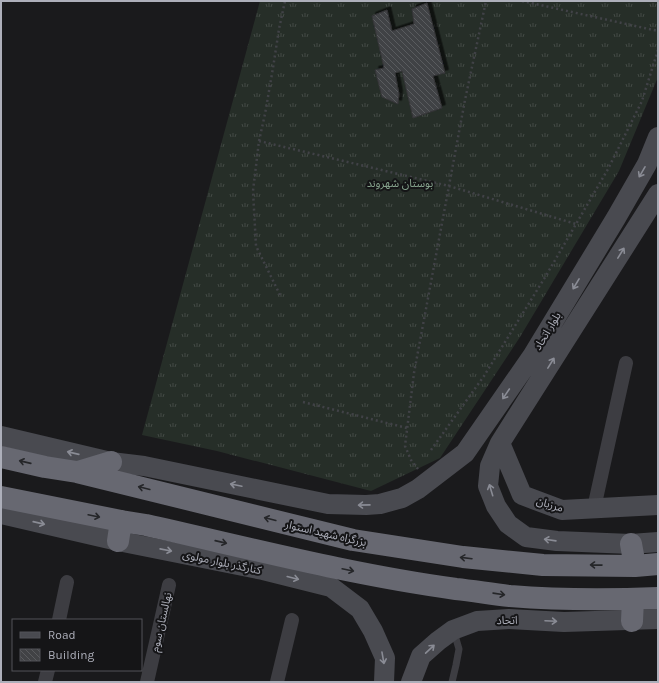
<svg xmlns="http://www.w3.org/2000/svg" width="659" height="683" font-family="Karla,'Noto Sans Arabic',sans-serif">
<defs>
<pattern id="grass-tufts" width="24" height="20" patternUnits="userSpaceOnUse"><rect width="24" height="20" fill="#262e28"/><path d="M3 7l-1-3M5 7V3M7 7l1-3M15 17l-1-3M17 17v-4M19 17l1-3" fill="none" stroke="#434a45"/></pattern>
<pattern id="building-back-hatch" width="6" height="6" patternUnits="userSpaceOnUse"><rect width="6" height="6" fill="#414245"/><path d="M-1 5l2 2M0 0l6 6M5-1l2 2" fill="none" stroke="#5a5b5e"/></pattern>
<filter id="shadow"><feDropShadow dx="3.5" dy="-3.5" stdDeviation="0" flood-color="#0009"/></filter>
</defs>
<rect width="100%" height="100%" fill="#1a1a1c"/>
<path fill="url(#grass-tufts)" d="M260 1H658V77L619 171 520 337 440 458 371 491 217 451 142 435Z"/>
<path fill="url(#building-back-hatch)" stroke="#343437" filter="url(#shadow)" d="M427 3 445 73 433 76 442 108 413 118 402 71 395 73 399 94 398 104 382 97 375 70 384 68 372 16 387 10 392 31 414 24 412 9Z"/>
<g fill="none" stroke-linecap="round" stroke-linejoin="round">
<path stroke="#414247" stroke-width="2.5" stroke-dasharray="2 3" stroke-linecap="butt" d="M522 1 658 31
M259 141 449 186 576 224
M280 295 256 246 253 191 259 141 265 114 273 68 279 29 285 1
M303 402 407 428
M431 450 484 376 547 274 608 169 642 101 658 50
M418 469 411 460 405 446 414 373 465 100 486 1"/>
<path stroke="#3d3d42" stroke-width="7" d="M452 682 456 665 459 649 454 632"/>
<path stroke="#3d3d42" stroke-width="14" d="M594 508 626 363
M59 620 67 582
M45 682 48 670
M147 682 169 585
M277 682 292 620"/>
<path stroke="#494a50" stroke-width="20" d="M658 194 500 443 490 466 488 486 496 506 508 524 526 537 557 541 631 544 658 542
M1 436 111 462 144 466 328 504 366 505 380 504 402 498 418 489 465 453 533 355 616 218 647 164 658 137
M500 443 522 495 562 510 658 505
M1 514 118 541 263 570 331 587 360 609 373 631 385 658 384 682
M411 682 421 656 438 641 453 630 477 621 509 619 564 622 658 619"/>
<path stroke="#676871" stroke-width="22" d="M1 457 45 467 77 472 353 540 463 557 543 565 635 566 658 564
M78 472 111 462
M1 497 121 521 146 525C249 548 352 575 456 589 474 591 492 594 510 596 559 600 609 600 658 598
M118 541 121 521
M631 544 635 566
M632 621 633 599"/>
</g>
<defs><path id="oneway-shaft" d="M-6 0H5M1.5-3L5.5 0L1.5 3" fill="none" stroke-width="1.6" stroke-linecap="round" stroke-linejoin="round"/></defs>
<g stroke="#8a8c95">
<use href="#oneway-shaft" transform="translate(642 172) rotate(120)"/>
<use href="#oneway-shaft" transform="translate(621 253) rotate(-58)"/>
<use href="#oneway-shaft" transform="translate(576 284) rotate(121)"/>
<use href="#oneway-shaft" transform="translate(551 363) rotate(-58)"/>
<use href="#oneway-shaft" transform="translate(506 394) rotate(124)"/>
<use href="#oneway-shaft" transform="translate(73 453) rotate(-167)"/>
<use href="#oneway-shaft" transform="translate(236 485) rotate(-168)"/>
<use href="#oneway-shaft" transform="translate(491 490) rotate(-107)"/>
<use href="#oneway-shaft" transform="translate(364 505) rotate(179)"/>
<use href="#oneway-shaft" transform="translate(39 523) rotate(13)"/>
<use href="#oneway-shaft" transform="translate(550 540) rotate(-172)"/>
<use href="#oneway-shaft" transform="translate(166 550) rotate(11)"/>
<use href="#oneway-shaft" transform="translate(293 578) rotate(14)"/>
<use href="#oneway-shaft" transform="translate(551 621) rotate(3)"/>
<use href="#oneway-shaft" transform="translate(430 649) rotate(-43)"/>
<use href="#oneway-shaft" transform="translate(383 658) rotate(80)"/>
</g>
<g stroke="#252629">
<use href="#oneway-shaft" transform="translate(25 462) rotate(-167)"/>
<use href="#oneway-shaft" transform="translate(144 488) rotate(-166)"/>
<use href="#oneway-shaft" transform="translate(94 516) rotate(12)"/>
<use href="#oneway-shaft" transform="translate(270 519) rotate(-166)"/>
<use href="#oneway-shaft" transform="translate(221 542) rotate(13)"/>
<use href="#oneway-shaft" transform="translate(466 558) rotate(-173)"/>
<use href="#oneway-shaft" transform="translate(596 565) rotate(-179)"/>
<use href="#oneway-shaft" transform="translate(348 570) rotate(12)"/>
<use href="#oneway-shaft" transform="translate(499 594) rotate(8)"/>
</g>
<g text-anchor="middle" stroke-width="4" stroke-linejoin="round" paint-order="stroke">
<g font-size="11" fill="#86a38d" stroke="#151517">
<text x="400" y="187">بوستان شهروند</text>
</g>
<g font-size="11" fill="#adafba" stroke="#151517">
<text transform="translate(547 331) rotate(-59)" y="4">بلوار اتحاد</text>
<text transform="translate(550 504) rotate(17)" y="4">مرزبان</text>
<text transform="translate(326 533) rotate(13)" y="4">بزرگراه شهید استوار</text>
<text transform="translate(222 562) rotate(12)" y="4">کنارگذر بلوار مولوی</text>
<text transform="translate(507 620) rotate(-1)" y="4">اتحاد</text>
<text transform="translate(161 622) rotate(-77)" y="4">نهالستان سوم</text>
</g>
</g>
<rect width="659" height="683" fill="none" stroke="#adafba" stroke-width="4"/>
<rect x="12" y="619" width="130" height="52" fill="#151517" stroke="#525358"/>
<rect x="20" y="632" width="20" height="6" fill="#494a50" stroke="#525358"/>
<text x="48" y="639" font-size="12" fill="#adafba">Road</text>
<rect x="20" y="649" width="20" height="12" fill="url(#building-back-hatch)" stroke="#525358"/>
<text x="48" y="659" font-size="12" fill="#adafba">Building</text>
</svg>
